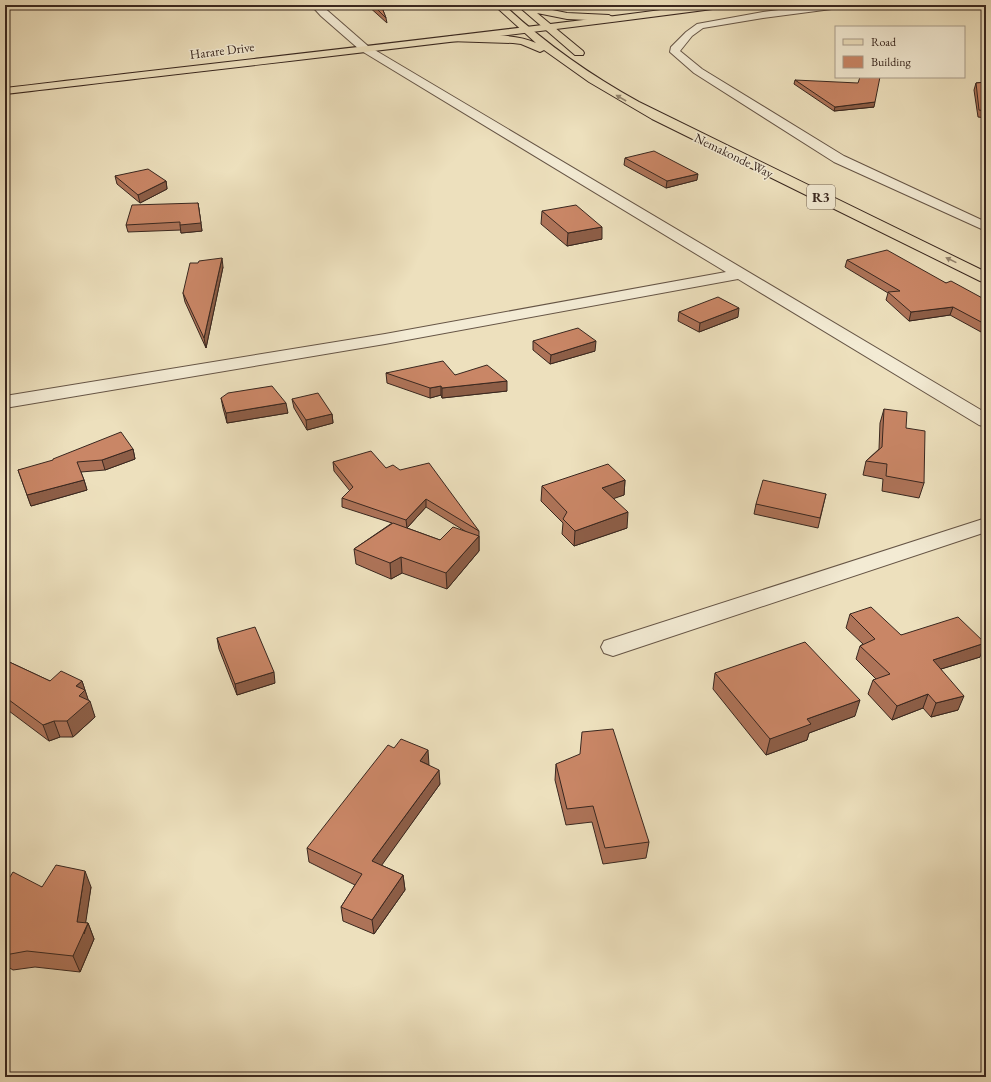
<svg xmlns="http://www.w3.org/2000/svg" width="991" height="1082" font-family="'EB Garamond',serif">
<rect width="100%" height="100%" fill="#ede0bd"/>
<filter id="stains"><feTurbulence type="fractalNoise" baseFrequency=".005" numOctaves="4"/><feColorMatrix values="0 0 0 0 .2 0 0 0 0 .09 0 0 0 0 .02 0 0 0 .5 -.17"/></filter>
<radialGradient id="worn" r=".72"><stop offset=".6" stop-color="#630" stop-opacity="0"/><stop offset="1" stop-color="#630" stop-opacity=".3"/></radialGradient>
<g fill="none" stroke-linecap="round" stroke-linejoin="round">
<defs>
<path id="minor" d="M311 5H321L368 46 986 413V427L979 425 738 279 385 344 5 408V396L385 334 726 272 360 50 321 16Z
M818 5H844L839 8 763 18 703 28 692 36 680 51 702 69 844 156 986 222V231L834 162 694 73 670 52 671 47 686 32 697 24 763 12Z
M986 518V532L622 653 613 656 604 653 601 647 604 641Z"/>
<path id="major" d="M699 5H725L720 8C482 40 243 66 5 94V88C236 60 468 36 699 5Z"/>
<path id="highway" d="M494 5H504C545 43 590 75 639 102L986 272V283L980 281 652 119 589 82 544 50 540 52 521 44 513 43 448 41 447 39 448 37 452 36C478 36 512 32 536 43Z
M517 5H528L567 13 609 15 614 18 609 21 567 19 537 13 583 51 584 53 583 55H575Z"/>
</defs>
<use href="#minor" stroke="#665546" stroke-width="2"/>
<use href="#major" stroke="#39271f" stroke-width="2"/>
<use href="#highway" stroke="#39271f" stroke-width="2"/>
<use href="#minor" fill="#f3ebd4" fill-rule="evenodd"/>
<use href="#major" fill="#ede0bd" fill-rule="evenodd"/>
<use href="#highway" fill="#ede0bd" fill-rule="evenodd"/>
</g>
<path fill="#ad7358" stroke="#39271f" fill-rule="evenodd" d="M367 5H381L386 18 387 23Z
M795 80 874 107 834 111 794 84Z
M986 82V118L978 117 974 90 976 83Z
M625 158 697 180 666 188 624 165Z
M115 176 166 181 167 189 140 203 117 184Z
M198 203 202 231 181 233V230L128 232 126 225Z
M542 211 602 239 567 246 541 224Z
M847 260 946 283 986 300V330L981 332 950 315 909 321 886 300 888 293 845 267Z
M198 263 223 267 206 348 185 302 183 293Z
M679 312 738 317 699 332 678 321Z
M533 341 595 351 550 364 533 350Z
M386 373 455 375 507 391 442 398 441 395 430 398 387 383Z
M221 398 288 413 227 423 223 408Z
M292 399 332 414 333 423 307 430 294 408Z
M884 409 906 428 924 483 919 498 882 491 883 479 863 475 866 461 879 449 880 423Z
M133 449 135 459 105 470 81 472 84 480 87 490 31 506 18 470Z
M333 462 386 468 479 531V551L447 589 402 573 391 579 356 564 354 549 392 523 342 507V498L350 491 334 471ZM426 507 468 533 440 540 407 528Z
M625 480 624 495 613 498 627 528 574 546 562 534 563 523 541 501 542 486Z
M826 494 818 528 754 514 756 504Z
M850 614 901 635 980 657 941 669 958 710 931 717 923 708 892 720 868 694 873 680 876 679 856 659 860 646 863 644 846 628Z
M217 638 275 683 237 695 219 649Z
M5 660 50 681H82L88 700 95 717 73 737H60L49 741 5 708Z
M715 673 855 716 809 733 807 740 766 755 713 689Z
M556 764 649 842 646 858 603 864 592 822 566 825 555 780Z
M429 765 440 784 381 865 403 875 405 890 374 934 343 921 341 907 355 885 309 862 307 848Z
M5 885 42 887H91L85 923H88L94 939 80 972 35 967 13 970 5 965Z"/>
<path fill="#8d5e47" stroke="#39271f" d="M875 102 874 107 834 111 835 107Z
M698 174 697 180 666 188 667 181Z
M166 181 167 189 140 203 138 195Z
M198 203 202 231 181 233 180 225Z
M602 227V239L567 246 568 233Z
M222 258 223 267 206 348 204 338Z
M953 307 950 315 909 321 911 312Z
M739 308 738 317 699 332 700 323Z
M986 322V330L981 332 983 323Z
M596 341 595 351 550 364 551 355Z
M507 381V391L442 398V388Z
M441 386V395L430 398V388Z
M286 403 288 413 227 423 226 413Z
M332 414 333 423 307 430 306 420Z
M133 449 135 459 105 470 102 460Z
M84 480 87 490 31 506 27 495Z
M625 480 624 495 601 503 602 488Z
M426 499V507L407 528 406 520Z
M628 512 627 528 574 546 575 531Z
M479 536V551L447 589 446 573Z
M401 557 402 573 391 579 390 563Z
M985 643 980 657 928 673 933 660Z
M274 672 275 683 237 695 235 684Z
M82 681 89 702 90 701 95 717 73 737 67 721 76 686Z
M928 694 923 708 892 720 897 706Z
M964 696 958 710 931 717 936 703Z
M860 700 855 716 809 733 807 740 766 755 770 739 807 719Z
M54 721 60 737 49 741 43 725Z
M428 750 429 765 420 761Z
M439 770 440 784 374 876 372 861Z
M85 871 91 887 84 934 88 923 94 939 80 972 73 956 77 922Z
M403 875 405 890 374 934 372 920Z"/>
<path fill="#c98666" stroke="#39271f" d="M373 5H381L386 18Z
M860 77H880L875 102 835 107 795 80 858 83Z
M986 82V111L979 110 976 83Z
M654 151 698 174 667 181 625 158Z
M148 169 166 181 138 195 115 176Z
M198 203 201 223 180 225V222L126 225 132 205Z
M576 205 602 227 568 233 542 211Z
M887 250 946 283 951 281 986 300V322L983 323 953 307 911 312 888 292 900 291 847 260Z
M222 258 204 338 183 293 190 263H198L199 261Z
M718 297 739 308 700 323 679 312Z
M578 328 596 341 551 355 533 341Z
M443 361 455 375 487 365 507 381 442 388 441 386 430 388 386 373Z
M272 386 286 403 226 413 221 398 228 393Z
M318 393 332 414 306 420 292 399Z
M884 409 907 412 906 428 925 431 924 483 886 476 887 464 866 461 882 447Z
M121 432 133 449 102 460 77 462 84 480 27 495 18 470 53 460V459Z
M371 451 386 468 393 465 400 470 429 463 479 531 426 499 406 520 342 498 353 487 333 462Z
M608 464 625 480 602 488 628 512 575 531 563 519 567 512 542 486Z
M763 480 826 494 820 518 756 504Z
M393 523 440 540 453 527 479 536 446 573 401 557 390 563 354 549Z
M871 607 901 635 958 617 985 643 933 660 964 696 936 703 928 694 897 706 873 680 890 674 860 646 875 639 850 614Z
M255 627 274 672 235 684 217 638Z
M805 642 860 700 807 719 811 724 770 739 715 673Z
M5 660 50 681 61 671 82 681 76 686 85 690 79 696 90 701 67 721H54L43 725 5 697Z
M613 729 649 842 605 848 593 806 567 809 556 764 580 754 582 732Z
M401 739 428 750 420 761 439 770 372 861 403 875 372 920 341 907 362 874 307 848 388 745 394 748Z
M56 865 85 871 77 922 88 923 73 956 27 951 5 955V885L13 872 42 887Z"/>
<defs><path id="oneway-solid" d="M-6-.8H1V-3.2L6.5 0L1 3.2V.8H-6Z"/></defs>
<g fill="#93846e">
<use href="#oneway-solid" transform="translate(621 98) rotate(-150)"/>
<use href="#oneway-solid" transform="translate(951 260) rotate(-154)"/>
</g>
<g text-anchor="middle" stroke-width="3" stroke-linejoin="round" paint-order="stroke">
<g font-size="13" fill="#39271f" stroke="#f3ebd4">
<text transform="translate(222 50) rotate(-7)" y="5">Harare Drive</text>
<text transform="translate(734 155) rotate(26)" y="5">Nemakonde Way</text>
</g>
<rect fill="#f3ebd4" stroke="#716255" stroke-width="1" x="807" y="185" width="28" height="24" rx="3"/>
<g font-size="14" font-weight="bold" fill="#39271f">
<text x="821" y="202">R3</text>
</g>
</g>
<rect width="991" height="1082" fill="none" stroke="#ede0bd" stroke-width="20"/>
<rect x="6" y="6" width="979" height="1070" fill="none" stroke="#39271f" stroke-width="2"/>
<rect x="10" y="10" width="971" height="1062" fill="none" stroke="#39271f"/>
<rect x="835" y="26" width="130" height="52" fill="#f3ebd4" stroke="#a99d8c"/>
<rect x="843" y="39" width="20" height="6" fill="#ede0bd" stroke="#a99d8c"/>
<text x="871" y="46" font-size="12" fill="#39271f">Road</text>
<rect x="843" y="56" width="20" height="12" fill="#c98666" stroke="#a99d8c"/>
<text x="871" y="66" font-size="12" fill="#39271f">Building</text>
<rect width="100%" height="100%" filter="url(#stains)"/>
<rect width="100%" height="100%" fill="url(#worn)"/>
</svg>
